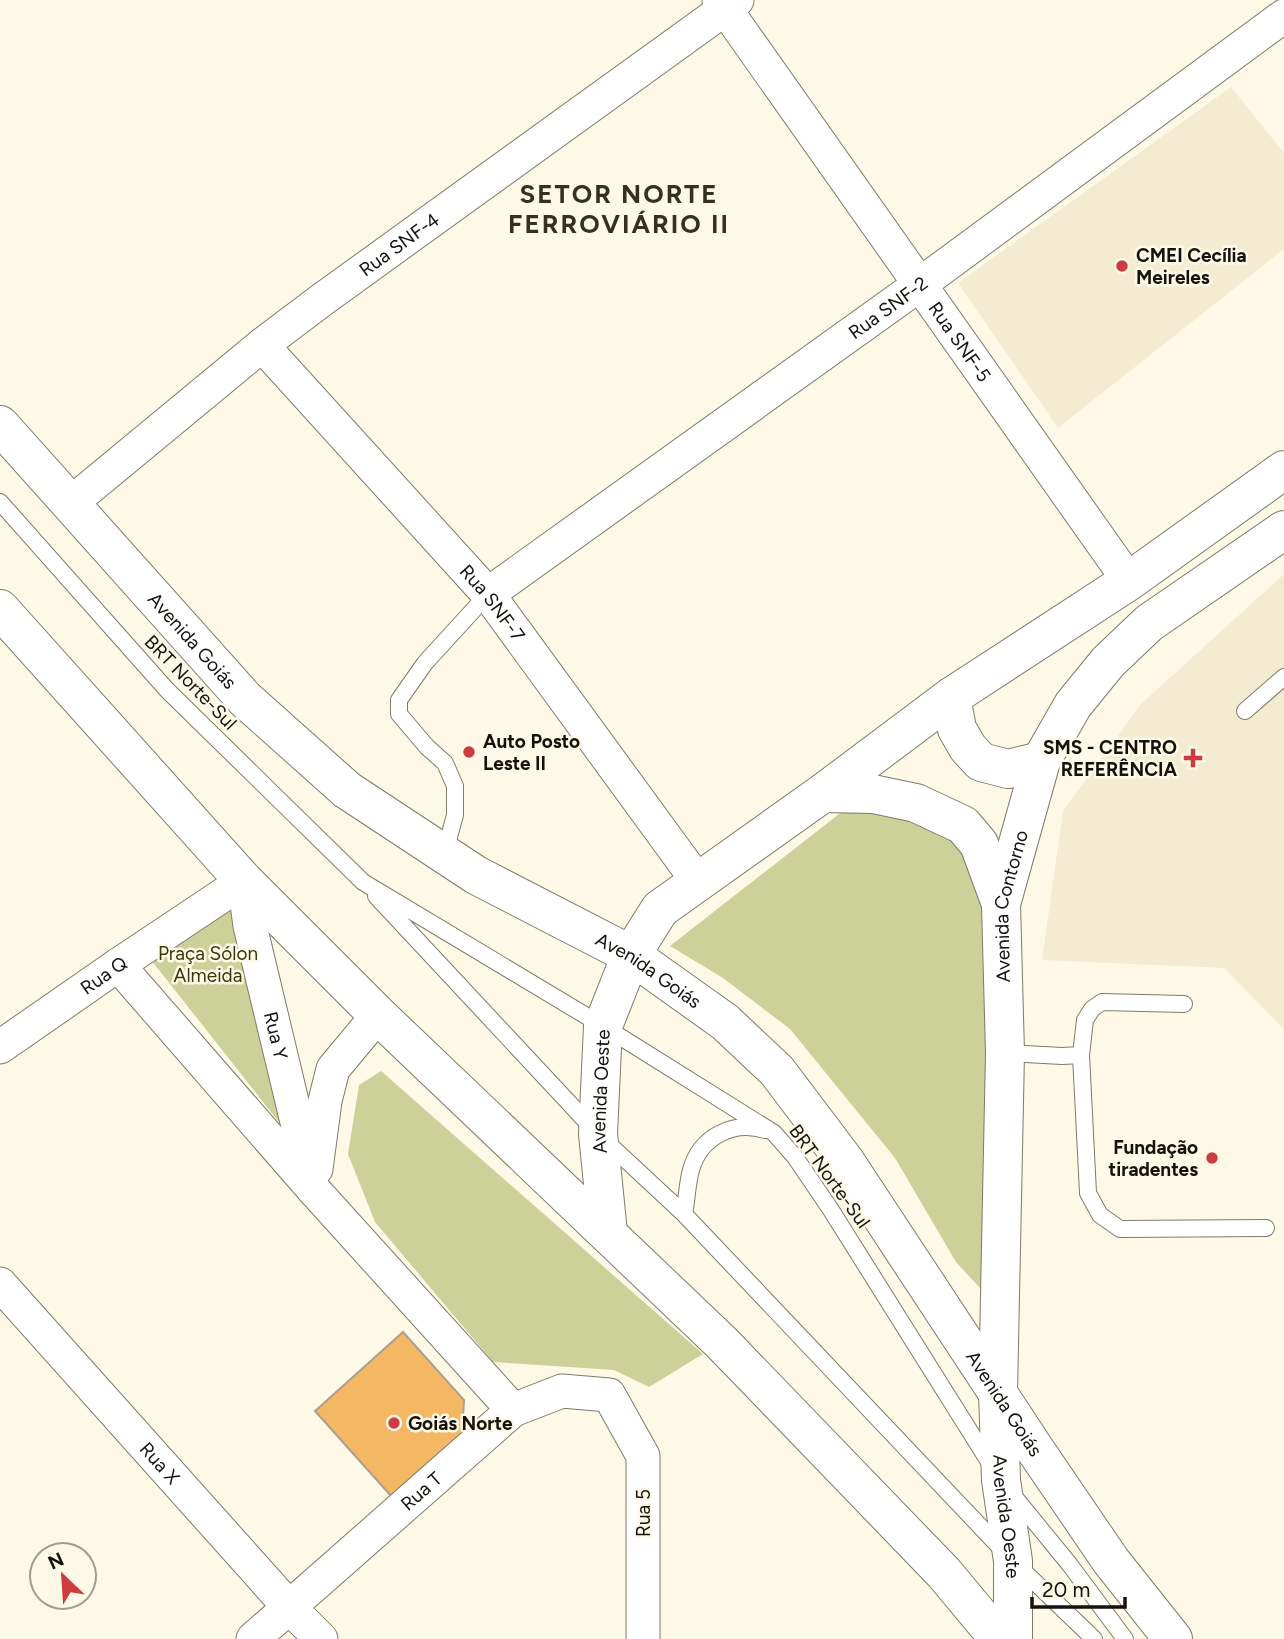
<svg xmlns="http://www.w3.org/2000/svg" width="1284" height="1639" font-family="Figtree,sans-serif">
<rect width="100%" height="100%" fill="#fef9e6"/>
<path fill="#f3ecd2" d="M1231 87 1284 153V249L1058 428 958 283Z
M1284 574V1029L1224 968 1042 960 1063 811 1141 704Z"/>
<path fill="#cbd199" d="M867 804 952 832 987 886 991 1300 956 1262 895 1158 790 1029 723 978 670 946 839 814Z
M232 898 293 1140 148 956Z
M381 1071 703 1354 649 1387 614 1370 493 1362 375 1222 348 1154 359 1085Z"/>
<path fill="#f4b763" stroke="#aca091" stroke-width="2" d="M403 1332 464 1400 462 1435 392 1497 315 1411Z"/>
<g fill="none" stroke-linecap="round" stroke-linejoin="round">
<defs>
<path id="lane" d="M0 502 167 690 363 882 603 1026 774 1133 795 1157 831 1210 991 1465
M1245 711 1284 677
M448 855 449 837 455 815V786L445 763 427 747 399 714V700L425 663 488 594
M376 896 598 1134 684 1214 1013 1561 1094 1639
M1184 1004 1102 1002 1092 1009 1085 1020 1081 1055 1088 1193 1100 1215 1120 1229 1266 1228
M1005 1053 1062 1056 1081 1055
M684 1214C687 1200 687 1184 691 1170 700 1137 733 1120 765 1130
M1012 1494 1070 1565 1125 1639"/>
<g id="street">
<path id="s1" d="M719 0 1129 581"/>
<path id="s2" d="M262 345 488 594 699 883"/>
<path id="s3" d="M71 503 262 345 323 299 737 0"/>
<path id="s4" d="M488 594 919 285 1284 16"/>
<path d="M118 965 313 1189 513 1410"/>
<path id="s5" d="M0 1047 118 965 244 881 250 926 313 1189"/>
<path d="M316 1169 325 1101 333 1069 378 1015"/>
<path id="s6" d="M0 1284 289 1607 321 1639"/>
<path id="s7" d="M253 1639 513 1410 562 1391 609 1395 643 1456V1639"/>
</g>
<g id="secondary">
<path d="M951 697 957 729 968 748 981 762 1008 769 1041 761"/>
<path d="M823 793 873 794 916 803 963 825 979 844 1001 904"/>
<path id="s8" d="M608 1233 598 1134 603 1026 631 955 660 909 823 793 951 697 1129 581 1284 470"/>
<path id="s9" d="M998 1393 1005 1053 1001 904 1041 761 1073 705 1108 662 1149 623 1284 530"/>
</g>
<g id="primary">
<path id="s10" d="M0 425 245 699 347 790 476 875 631 955 725 1022 777 1071 845 1161 1034 1448 1111 1561 1173 1639"/>
<path d="M0 609 244 881 378 1015 722 1343 944 1573 999 1639"/>
<path id="s11" d="M998 1393 1001 1480 1013 1561V1639"/>
</g>
</defs>
<use href="#lane" stroke="#7f7a69" stroke-width="18"/>
<use href="#street" stroke="#7f7a69" stroke-width="35"/>
<use href="#secondary" stroke="#7f7a69" stroke-width="40"/>
<use href="#primary" stroke="#7f7a69" stroke-width="40"/>
<use href="#lane" stroke="#fff" stroke-width="16"/>
<use href="#street" stroke="#fff" stroke-width="33"/>
<use href="#secondary" stroke="#fff" stroke-width="38"/>
<use href="#primary" stroke="#fff" stroke-width="38"/>
</g>
<g fill="#cc3c41" stroke="#fef9e6" stroke-width="2.5">
<circle cx="1122" cy="266" r="7"/>
<circle cx="469" cy="752" r="7"/>
<path d="M1189.5 747.5h7v7h7v7h-7v7h-7v-7h-7v-7h7z"/>
<circle cx="1212" cy="1158" r="7"/>
<circle cx="394" cy="1423" r="7"/>
</g>
<g text-anchor="middle" stroke-width="5" stroke-linejoin="round" paint-order="stroke">
<g font-size="19" fill="#14120c" stroke="#fef9e6">
<text dy="7" stroke="none"><textPath href="#s3" startOffset="418">Rua SNF-4</textPath></text>
<text dy="7" stroke="none"><textPath href="#s4" startOffset="492">Rua SNF-2</textPath></text>
<text dy="7" stroke="none"><textPath href="#s1" startOffset="418">Rua SNF-5</textPath></text>
<text dy="7" stroke="none"><textPath href="#s2" startOffset="346">Rua SNF-7</textPath></text>
<text dy="7" stroke="none"><textPath href="#s10" startOffset="289">Avenida Goiás</textPath></text>
<text transform="translate(191 682) rotate(46)" y="7">BRT Norte-Sul</text>
<text dy="7" stroke="none"><textPath href="#s9" startOffset="488">Avenida Contorno</textPath></text>
<text dy="7" stroke="none"><textPath href="#s10" startOffset="856">Avenida Goiás</textPath></text>
<text dy="7" stroke="none"><textPath href="#s5" startOffset="126">Rua Q</textPath></text>
<text dy="7" stroke="none"><textPath href="#s5" startOffset="453">Rua Y</textPath></text>
<text dy="7" stroke="none"><textPath href="#s8" startOffset="142">Avenida Oeste</textPath></text>
<text transform="translate(830 1176) rotate(54)" y="7">BRT Norte-Sul</text>
<text dy="7" stroke="none"><textPath href="#s10" startOffset="1423">Avenida Goiás</textPath></text>
<text dy="7" stroke="none"><textPath href="#s6" startOffset="240">Rua X</textPath></text>
<text dy="7" stroke="none"><textPath href="#s7" startOffset="224">Rua T</textPath></text>
<text transform="translate(643 1513) rotate(-90)" y="7">Rua 5</text>
<text dy="7" stroke="none"><textPath href="#s11" startOffset="124">Avenida Oeste</textPath></text>
</g>
<g font-size="19" font-weight="bold" fill="#14120c" stroke="#fef9e6" text-anchor="start">
<text x="1136" y="262">CMEI Cecília<tspan x="1136" dy="22">Meireles</tspan></text>
<text x="483" y="748">Auto Posto<tspan x="483" dy="22">Leste II</tspan></text>
<text x="1177" y="754" text-anchor="end">SMS - CENTRO<tspan x="1177" dy="22">REFERÊNCIA</tspan></text>
<text x="1198" y="1154" text-anchor="end">Fundação<tspan x="1198" dy="22">tiradentes</tspan></text>
<text x="408" y="1430">Goiás Norte</text>
</g>
<g font-size="19" fill="#36390f" stroke="#fef9e6">
<text x="208" y="960">Praça Sólon<tspan x="208" dy="22">Almeida</tspan></text>
</g>
<g font-size="26" font-weight="bold" letter-spacing="2" fill="#353122" stroke="#fef9e6">
<text x="619" y="203">SETOR NORTE<tspan x="619" dy="30">FERROVIÁRIO II</tspan></text>
</g>
</g>
<g transform="translate(63 1576) rotate(335)"><circle r="33" fill="#fef9e6" stroke="#a09d8f" stroke-width="2"/>
<path d="M0-5L12 26L0 18L-12 26Z" fill="#cc3c41"/>
<text y="-10" font-size="19" font-weight="bold" text-anchor="middle" fill="#14120c">N</text>
</g>
<path d="M1032 1597v10h93v-10" fill="none" stroke="#14120c" stroke-width="3.5"/>
<text x="1042" y="1597" font-size="21" fill="#14120c" stroke="#fef9e6" stroke-width="5" paint-order="stroke">20 m</text>
</svg>
